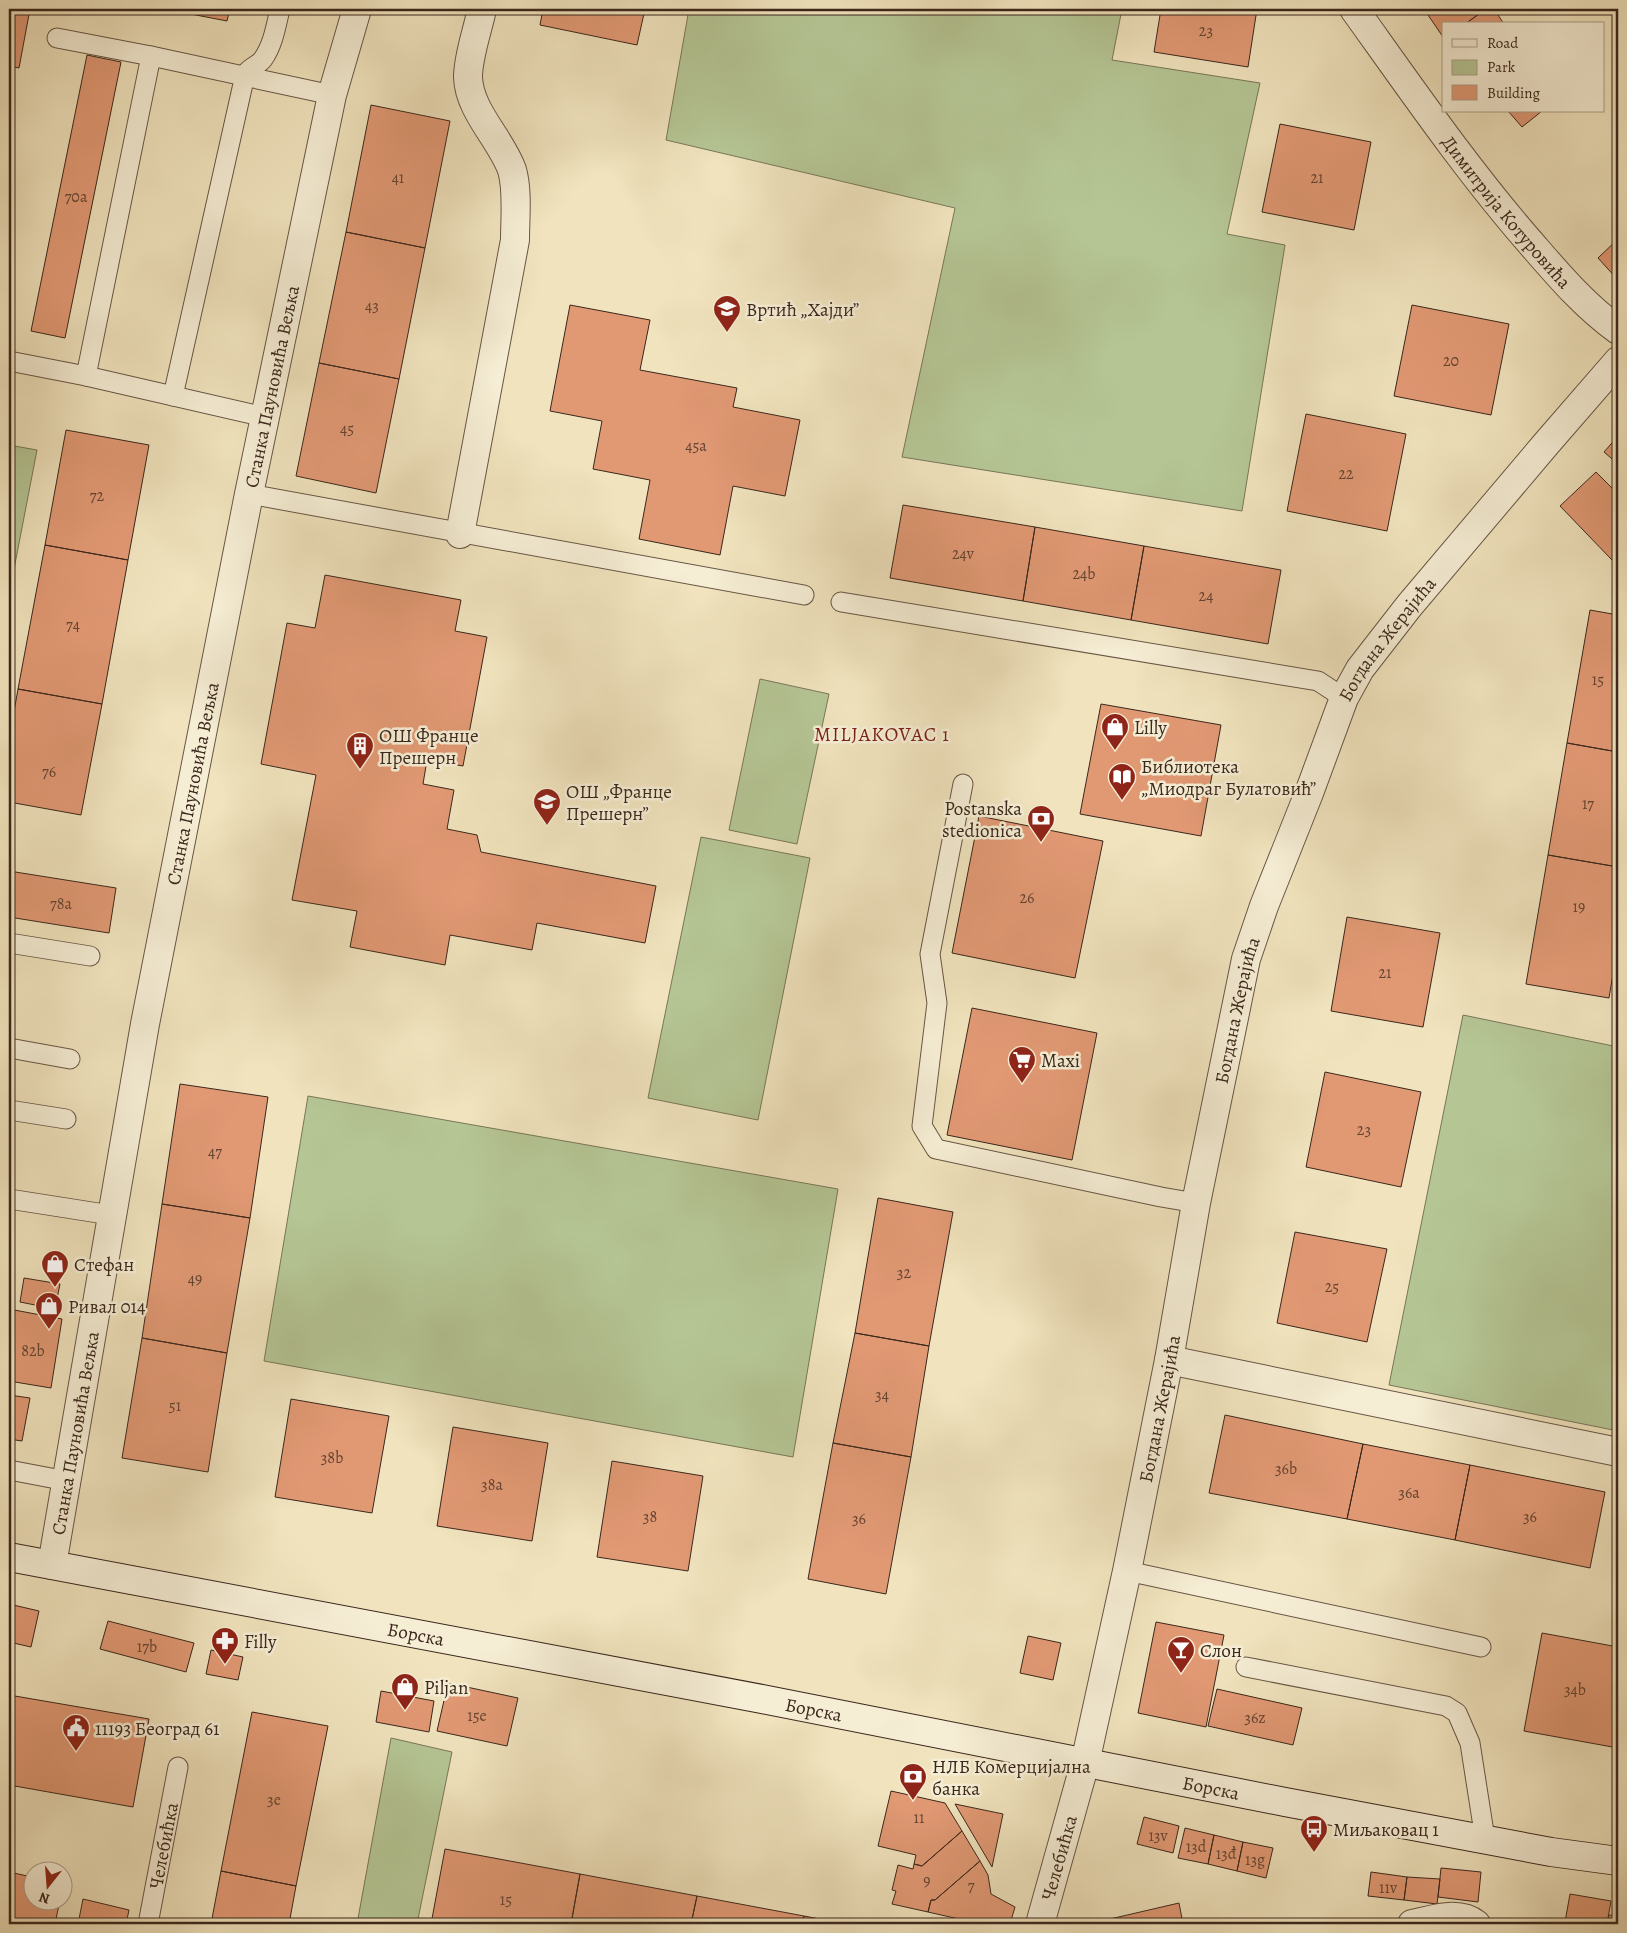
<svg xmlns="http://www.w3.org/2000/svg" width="1627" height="1933" font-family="Alegreya,serif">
<rect width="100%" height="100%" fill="#f0e3bd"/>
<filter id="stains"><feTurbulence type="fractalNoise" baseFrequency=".004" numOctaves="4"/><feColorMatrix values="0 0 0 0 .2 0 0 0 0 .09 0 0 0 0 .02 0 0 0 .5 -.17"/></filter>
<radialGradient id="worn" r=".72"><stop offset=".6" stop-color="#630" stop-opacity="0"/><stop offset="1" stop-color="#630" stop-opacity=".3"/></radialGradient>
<path fill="#b5c594" stroke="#787658" d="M689 9H1122L1112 60 1260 83 1227 234 1285 245 1242 511 902 457 955 208 666 140Z
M9 445 37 450 9 595Z
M760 679 829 694 797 844 729 830Z
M701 837 810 858 758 1120 648 1098Z
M1463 1015 1618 1047V1431L1389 1385Z
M308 1096 838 1189 793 1457 264 1361Z
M391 1738 452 1752 417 1924H357Z"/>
<path fill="#e19974" stroke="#3b271c" d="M9 9H30L19 68 9 66Z
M165 9H230L227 21Z
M543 9H645L637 45 540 25Z
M1161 9H1257L1248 67 1154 52Z
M1436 9H1486L1465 24H1443V37L1428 15Z
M1486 9H1494L1504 24H1465Z
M87 55 121 62 65 338 31 331Z
M371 105 450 121 425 248 346 232Z
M1508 111H1542L1522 127Z
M1280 124 1371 142 1354 230 1262 212Z
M346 232 425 248 399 379 319 363Z
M1618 239V280L1598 258Z
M570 305 650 320 640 370 737 388 733 407 800 420 785 496 733 486 720 555 639 539 650 480 593 469 602 421 550 411Z
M1412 305 1509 324 1491 415 1394 396Z
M319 363 399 379 376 493 296 476Z
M1306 414 1406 434 1387 531 1287 511Z
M66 430 149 445 128 560 45 545Z
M1618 436V464L1604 452Z
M1596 472 1618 494V555L1612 560 1560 506Z
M903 505 1035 527 1023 601 890 578Z
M1035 527 1144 546 1131 620 1023 601Z
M45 545 128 560 102 704 18 689Z
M1144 546 1281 570 1268 644 1131 620Z
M325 575 461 600 455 631 487 637 463 766 427 760 423 784 454 790 447 829 477 835 481 852 656 886 645 943 537 923 532 950 450 935 445 965 350 947 357 911 292 900 316 775 261 764 287 623 315 628Z
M1590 610 1618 615V752L1567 743Z
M18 689 102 704 81 815 9 802V740Z
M1101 704 1221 725 1201 836 1080 814Z
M1567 743 1618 752V867L1548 855Z
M979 816 1103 841 1075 978 952 953Z
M1548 855 1618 867V944L1609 998 1526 984Z
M9 871 116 888 109 933 9 917Z
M1347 917 1440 933 1423 1027 1331 1011Z
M972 1008 1097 1033 1072 1160 947 1135Z
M1325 1072 1421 1092 1401 1187 1306 1167Z
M180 1084 268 1097 250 1218 162 1204Z
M878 1198 953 1212 929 1346 855 1333Z
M162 1204 250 1218 227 1353 142 1338Z
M1295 1232 1387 1249 1367 1342 1277 1323Z
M24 1278 60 1284 55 1309 20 1302Z
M9 1309 62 1319 51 1388 9 1381Z
M855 1333 929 1346 911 1457 833 1443Z
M142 1338 227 1353 208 1472 122 1458Z
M9 1395 30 1398 22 1441 9 1439Z
M291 1399 389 1416 372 1513 275 1497Z
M1225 1415 1363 1444 1347 1519 1209 1493Z
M453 1427 548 1443 532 1541 437 1526Z
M833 1443 911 1457 886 1594 808 1579Z
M1363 1444 1470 1465 1455 1540 1347 1519Z
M612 1461 703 1476 688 1571 597 1557Z
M1470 1465 1605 1492 1590 1568 1455 1540Z
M9 1604 39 1611 31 1647 9 1642Z
M108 1621 194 1643 186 1672 100 1649Z
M1156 1622 1224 1635 1206 1727 1138 1713Z
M1542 1633 1618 1647V1748L1524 1731Z
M1028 1636 1061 1643 1053 1680 1020 1673Z
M211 1650 243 1657 238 1680 206 1674Z
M448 1683 518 1698 507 1746 437 1731Z
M1217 1689 1302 1708 1293 1745 1208 1726Z
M381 1691 434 1701 429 1732 376 1722Z
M9 1695 149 1719 133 1807 9 1785Z
M252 1712 328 1726 296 1886 221 1871Z
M891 1791 945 1803 962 1831 922 1866 914 1864 916 1855 878 1846Z
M955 1804 1003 1814 992 1867Z
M1144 1817 1179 1826 1173 1853 1137 1844Z
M1185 1828 1214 1835 1208 1864 1178 1858Z
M962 1831 980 1861 935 1900H931L928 1912 892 1904 896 1891 892 1890 898 1865 913 1869 914 1864 922 1866Z
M1214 1835 1243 1842 1237 1871 1208 1864Z
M1243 1842 1273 1848 1266 1878 1237 1871Z
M445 1849 580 1874 571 1924H431Z
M980 1861 988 1875 991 1894 1015 1907 1010 1924H981L928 1912 931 1900H935Z
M1441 1868 1481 1872 1478 1902 1438 1897Z
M221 1871 296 1886 289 1924H211Z
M9 1872 32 1877V1900H60L55 1924H9Z
M1371 1872 1407 1877 1404 1900 1368 1896Z
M580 1874 697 1896 691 1924H571Z
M1407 1877 1440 1879 1437 1904 1404 1900Z
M1570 1894 1611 1901 1607 1924H1579L1565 1922Z
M697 1896 804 1916 802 1924H691Z
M83 1899 129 1910 126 1924H78Z
M1179 1903 1183 1924H1098L1097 1922Z
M1609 1915 1618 1916V1924H1607Z
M804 1916 847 1924H802Z"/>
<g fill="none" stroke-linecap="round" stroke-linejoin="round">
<defs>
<g id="service">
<path d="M57 38 151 56"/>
<path d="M9 361 86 376"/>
<path d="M173 396 245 75C249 67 258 66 263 59 273 45 276 26 280 9"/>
<path d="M265 417 86 376 151 56 332 95"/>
<path d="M249 494 804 595"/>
<path d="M841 602 1318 681 1344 698"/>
<path d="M963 784 930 954 937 1003 922 1126 936 1149 1161 1197 1196 1203"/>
<path d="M9 943 90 956"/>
<path d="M9 1048 70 1059"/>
<path d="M9 1110 66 1119"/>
<path d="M9 1199 111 1215"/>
<path d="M9 1470 67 1481"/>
<path d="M1127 1571 1481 1647"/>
<path d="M1246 1667 1446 1706 1457 1713 1470 1743 1485 1839"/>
<path id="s1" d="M148 1924 178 1767"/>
</g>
<g id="minor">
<path id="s2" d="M1354 9C1412 90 1469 173 1535 248 1561 278 1586 307 1618 330"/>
<path d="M460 534 515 240C515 219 518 190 512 170 501 139 469 111 468 77 468 56 478 29 482 9"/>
<path d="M1169 1360 1618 1452"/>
<path id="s3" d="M52 1565 145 1024 249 494 332 95 357 9"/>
<path id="s4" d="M1085 1763 1127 1571 1169 1360 1196 1203 1246 959 1264 906 1309 793 1344 698 1360 669 1409 606 1546 444 1618 361"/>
<path d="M1412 1924C1433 1920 1458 1910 1476 1924"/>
</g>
<g id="tertiary">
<path id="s5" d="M1040 1924 1085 1763"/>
</g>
<g id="secondary">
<path id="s6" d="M9 1557 762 1699 1285 1802 1551 1852 1618 1861"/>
</g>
</defs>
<use href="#service" stroke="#685644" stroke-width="21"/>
<use href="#minor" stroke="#685644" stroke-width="30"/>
<use href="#tertiary" stroke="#685644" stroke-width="30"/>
<use href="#secondary" stroke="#3b271c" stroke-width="30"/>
<use href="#service" stroke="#f5edd4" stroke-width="19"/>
<use href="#minor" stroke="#f5edd4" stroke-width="28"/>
<use href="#tertiary" stroke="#f5edd4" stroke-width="28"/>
<use href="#secondary" stroke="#f5edd4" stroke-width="28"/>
</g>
<defs>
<symbol id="school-pin" viewBox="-11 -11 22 30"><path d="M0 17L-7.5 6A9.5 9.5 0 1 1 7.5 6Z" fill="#8f2418" stroke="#f5edd4"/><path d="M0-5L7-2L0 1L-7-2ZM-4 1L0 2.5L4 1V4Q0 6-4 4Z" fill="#fff"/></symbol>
<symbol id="shop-pin" viewBox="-11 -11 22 30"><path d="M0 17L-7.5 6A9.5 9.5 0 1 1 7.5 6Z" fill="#8f2418" stroke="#f5edd4"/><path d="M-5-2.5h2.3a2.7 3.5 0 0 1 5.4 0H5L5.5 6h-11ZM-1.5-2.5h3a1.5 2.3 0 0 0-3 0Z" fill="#fff"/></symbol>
<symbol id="building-pin" viewBox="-11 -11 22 30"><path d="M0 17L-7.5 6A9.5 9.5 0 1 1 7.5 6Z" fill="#8f2418" stroke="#f5edd4"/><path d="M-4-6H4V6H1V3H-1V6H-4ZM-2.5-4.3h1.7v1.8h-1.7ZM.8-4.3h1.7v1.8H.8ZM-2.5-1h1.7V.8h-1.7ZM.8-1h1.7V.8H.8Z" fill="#fff"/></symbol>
<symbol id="library-pin" viewBox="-11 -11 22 30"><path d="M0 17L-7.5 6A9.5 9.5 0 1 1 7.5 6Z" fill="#8f2418" stroke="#f5edd4"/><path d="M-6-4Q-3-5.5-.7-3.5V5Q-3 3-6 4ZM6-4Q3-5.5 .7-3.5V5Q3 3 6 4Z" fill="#fff"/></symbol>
<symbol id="bank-pin" viewBox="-11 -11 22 30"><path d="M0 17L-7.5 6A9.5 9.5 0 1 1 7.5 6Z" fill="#8f2418" stroke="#f5edd4"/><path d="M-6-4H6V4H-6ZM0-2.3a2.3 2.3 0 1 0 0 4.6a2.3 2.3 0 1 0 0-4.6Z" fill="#fff"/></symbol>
<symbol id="supermarket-pin" viewBox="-11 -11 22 30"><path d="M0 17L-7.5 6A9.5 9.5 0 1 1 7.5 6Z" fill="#8f2418" stroke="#f5edd4"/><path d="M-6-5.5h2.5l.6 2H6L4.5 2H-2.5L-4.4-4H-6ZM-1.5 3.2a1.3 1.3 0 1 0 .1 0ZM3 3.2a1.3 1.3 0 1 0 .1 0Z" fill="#fff"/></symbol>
<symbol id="pharmacy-pin" viewBox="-11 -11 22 30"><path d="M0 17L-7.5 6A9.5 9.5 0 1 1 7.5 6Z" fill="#8f2418" stroke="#f5edd4"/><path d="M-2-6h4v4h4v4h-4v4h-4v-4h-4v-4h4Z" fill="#fff"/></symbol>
<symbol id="bar-pin" viewBox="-11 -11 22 30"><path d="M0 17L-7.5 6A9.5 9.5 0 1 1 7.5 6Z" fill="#8f2418" stroke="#f5edd4"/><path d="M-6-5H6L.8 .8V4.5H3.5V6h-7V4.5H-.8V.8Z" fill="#fff"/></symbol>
<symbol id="civic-pin" viewBox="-11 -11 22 30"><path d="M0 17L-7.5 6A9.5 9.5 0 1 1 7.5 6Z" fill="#8f2418" stroke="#f5edd4"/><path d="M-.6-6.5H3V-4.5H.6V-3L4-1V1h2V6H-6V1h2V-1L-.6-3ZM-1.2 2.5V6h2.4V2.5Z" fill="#fff"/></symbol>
<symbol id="bus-pin" viewBox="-11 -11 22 30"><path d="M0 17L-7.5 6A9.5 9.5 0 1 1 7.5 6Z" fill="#8f2418" stroke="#f5edd4"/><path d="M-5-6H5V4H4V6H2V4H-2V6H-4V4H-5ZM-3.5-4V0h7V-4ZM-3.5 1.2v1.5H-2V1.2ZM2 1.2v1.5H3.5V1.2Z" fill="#fff"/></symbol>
</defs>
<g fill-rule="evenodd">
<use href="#school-pin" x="711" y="293" width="32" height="43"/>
<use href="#shop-pin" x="1099" y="711" width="32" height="43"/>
<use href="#building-pin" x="344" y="730" width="32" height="43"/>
<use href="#library-pin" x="1106" y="761" width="32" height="43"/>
<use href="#school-pin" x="531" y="786" width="32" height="43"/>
<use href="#bank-pin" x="1025" y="803" width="32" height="43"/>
<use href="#supermarket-pin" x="1006" y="1044" width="32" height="43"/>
<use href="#shop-pin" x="39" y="1248" width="32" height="43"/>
<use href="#shop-pin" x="33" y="1290" width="32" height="43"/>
<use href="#pharmacy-pin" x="209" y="1625" width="32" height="43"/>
<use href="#bar-pin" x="1165" y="1634" width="32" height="43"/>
<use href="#shop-pin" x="389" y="1671" width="32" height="43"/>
<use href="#civic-pin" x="60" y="1712" width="32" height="43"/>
<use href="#bank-pin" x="897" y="1761" width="32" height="43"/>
<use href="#bus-pin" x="1298" y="1813" width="32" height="43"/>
</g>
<g text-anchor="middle" stroke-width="5" stroke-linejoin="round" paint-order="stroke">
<g font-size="16" fill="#644432">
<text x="1206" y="36">23</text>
<text x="398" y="183">41</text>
<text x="1317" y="183">21</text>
<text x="76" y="202">70a</text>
<text x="372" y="311">43</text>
<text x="1451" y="366">20</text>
<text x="347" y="434">45</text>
<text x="696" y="451">45a</text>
<text x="1346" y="479">22</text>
<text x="97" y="501">72</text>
<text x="963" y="559">24v</text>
<text x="1084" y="579">24b</text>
<text x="1206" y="601">24</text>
<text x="73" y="630">74</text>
<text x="1598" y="685">15</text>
<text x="49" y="777">76</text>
<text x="1588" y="809">17</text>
<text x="1027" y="903">26</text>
<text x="61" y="909">78a</text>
<text x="1579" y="912">19</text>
<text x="1385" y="978">21</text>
<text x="1364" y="1135">23</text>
<text x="215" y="1157">47</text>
<text x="904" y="1278">32</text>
<text x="195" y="1284">49</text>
<text x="1332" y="1292">25</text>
<text x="33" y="1356">82b</text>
<text x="882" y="1400">34</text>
<text x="175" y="1411">51</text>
<text x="332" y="1463">38b</text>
<text x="1286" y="1474">36b</text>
<text x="492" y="1490">38a</text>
<text x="1409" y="1498">36a</text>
<text x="650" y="1522">38</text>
<text x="1530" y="1522">36</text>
<text x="859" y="1524">36</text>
<text x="147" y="1652">17b</text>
<text x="1575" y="1695">34b</text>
<text x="477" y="1721">15e</text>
<text x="1255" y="1723">36z</text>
<text x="274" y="1805">3e</text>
<text x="919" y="1823">11</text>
<text x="1158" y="1841">13v</text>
<text x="1196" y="1852">13d</text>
<text x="1226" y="1859">13đ</text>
<text x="1255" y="1865">13g</text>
<text x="927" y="1886">9</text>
<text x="971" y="1891">7</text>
<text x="1388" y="1893">11v</text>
<text x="506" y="1905">15</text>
</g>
<g font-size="19" fill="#3b271c" stroke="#f5edd4">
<text dy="7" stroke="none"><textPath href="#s2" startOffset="254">Димитрија Котуровића</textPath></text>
<text dy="7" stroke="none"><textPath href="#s3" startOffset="1199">Станка Пауновића Вељка</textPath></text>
<text dy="7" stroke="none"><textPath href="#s4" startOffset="1172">Богдана Жерајића</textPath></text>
<text dy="7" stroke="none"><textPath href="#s3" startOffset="794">Станка Пауновића Вељка</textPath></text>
<text dy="7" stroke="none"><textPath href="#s4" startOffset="768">Богдана Жерајића</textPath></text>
<text dy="7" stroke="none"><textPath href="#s4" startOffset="362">Богдана Жерајића</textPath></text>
<text dy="7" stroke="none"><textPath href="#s3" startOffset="134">Станка Пауновића Вељка</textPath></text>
<text dy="7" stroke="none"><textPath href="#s6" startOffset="414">Борска</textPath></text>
<text dy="7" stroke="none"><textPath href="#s6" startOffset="819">Борска</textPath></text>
<text dy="7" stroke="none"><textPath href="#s6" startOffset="1224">Борска</textPath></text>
<text dy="7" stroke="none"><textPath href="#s1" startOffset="80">Челебићка</textPath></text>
<text dy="7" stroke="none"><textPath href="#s5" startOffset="69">Челебићка</textPath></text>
</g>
<g font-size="19" fill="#3b271c" stroke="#f5edd4" text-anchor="start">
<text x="746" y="316">Вртић „Хајди”</text>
<text x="1134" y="734">Lilly</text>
<text x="379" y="742">ОШ Франце<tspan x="379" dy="22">Прешерн</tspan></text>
<text x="1141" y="773">Библиотека<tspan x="1141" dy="22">„Миодраг Булатовић”</tspan></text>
<text x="566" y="798">ОШ „Франце<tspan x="566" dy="22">Прешерн”</tspan></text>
<text x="1022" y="815" text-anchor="end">Postanska<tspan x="1022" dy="22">stedionica</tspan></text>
<text x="1041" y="1067">Maxi</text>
<text x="74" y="1271">Стефан</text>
<text x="68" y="1313">Ривал 014</text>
<text x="244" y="1648">Filly</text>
<text x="1200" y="1657">Слон</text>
<text x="424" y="1694">Piljan</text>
<text x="95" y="1735">11193 Београд 61</text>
<text x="932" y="1773">НЛБ Комерцијална<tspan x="932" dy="22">банка</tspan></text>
<text x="1333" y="1836">Миљаковац 1</text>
</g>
<g font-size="20" letter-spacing="1" fill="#7a1f14" stroke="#f5edd4">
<text x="882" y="741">MILJAKOVAC 1</text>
</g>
</g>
<rect width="1627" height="1933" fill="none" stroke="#f0e3bd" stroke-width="30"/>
<rect x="10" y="10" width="1607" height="1913" fill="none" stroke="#3b271c" stroke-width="2.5"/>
<rect x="15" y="15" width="1597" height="1903" fill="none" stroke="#3b271c"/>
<rect x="1442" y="22" width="162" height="90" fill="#f5edd4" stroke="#ab9e8a"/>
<rect x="1452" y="39" width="25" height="8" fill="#f5edd4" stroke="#ab9e8a"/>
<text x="1487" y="48" font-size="15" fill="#3b271c">Road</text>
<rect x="1452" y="60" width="25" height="15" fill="#b5c594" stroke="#ab9e8a"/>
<text x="1487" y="72" font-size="15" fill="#3b271c">Park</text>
<rect x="1452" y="85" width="25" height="15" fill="#e19974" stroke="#ab9e8a"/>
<text x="1487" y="98" font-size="15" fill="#3b271c">Building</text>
<g transform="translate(48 1886) rotate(197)"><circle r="24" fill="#f5edd4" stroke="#ab9e8a"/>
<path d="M0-4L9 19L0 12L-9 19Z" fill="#8f2418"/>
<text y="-8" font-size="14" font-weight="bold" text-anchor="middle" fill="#3b271c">N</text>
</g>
<rect width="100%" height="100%" filter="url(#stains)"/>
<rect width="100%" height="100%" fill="url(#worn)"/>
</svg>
